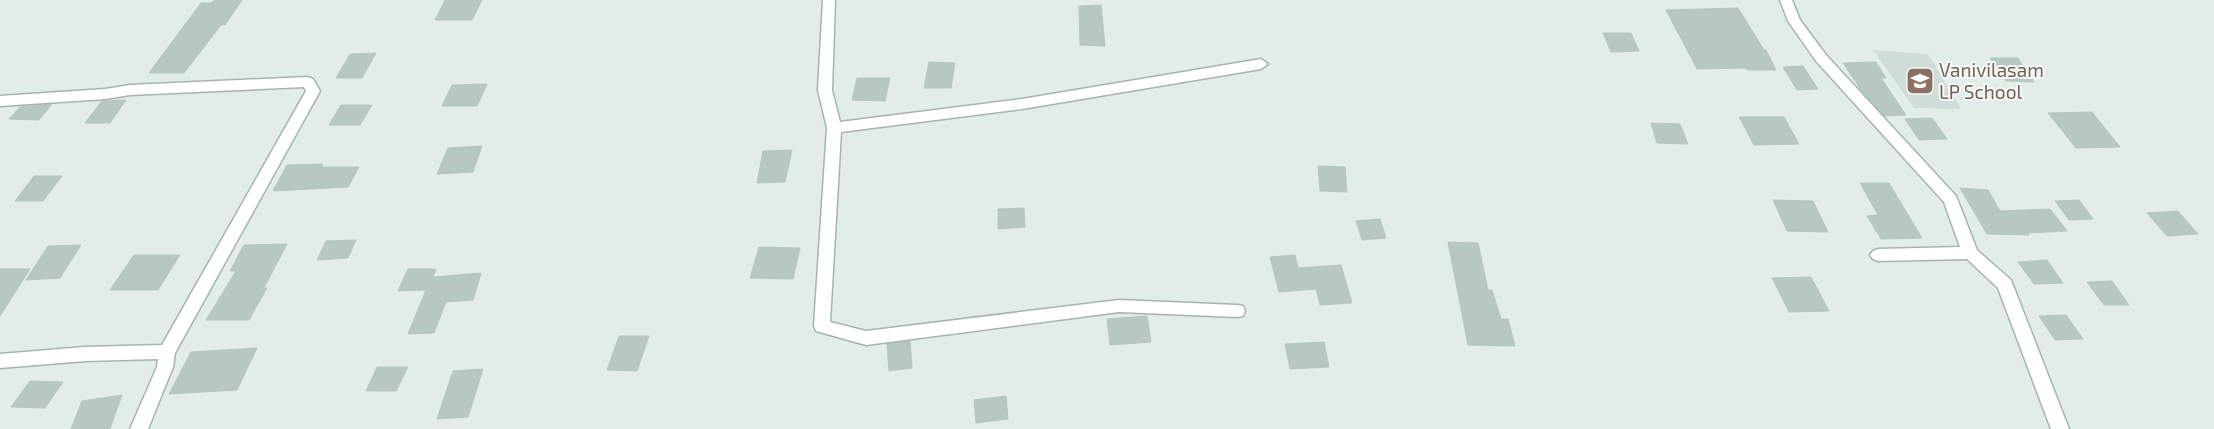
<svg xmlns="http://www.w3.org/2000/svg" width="2214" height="429" font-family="'Exo 2',sans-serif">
<rect width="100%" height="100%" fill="#e2ede8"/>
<path fill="#d0ddd7" d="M1873 50 1928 54 1961 109 1914 108Z"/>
<path fill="#b7c8c1" stroke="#b4c7bf" d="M214 0H242L225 25H221L184 73H149L201 3H211Z
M445 0H482L472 20H435Z
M1101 5 1105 46 1080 45 1079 6Z
M1738 8 1764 50H1766L1776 70H1747L1746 68 1697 69 1666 10Z
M1603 33H1631L1639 51 1611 52Z
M376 53 362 78H336L350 54Z
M1990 58H2018L2034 82 2006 81Z
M929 62 955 63 951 88H924Z
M1876 62 1886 78H1881L1906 115 1884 116 1861 90 1843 63Z
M1803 66 1818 89 1797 90 1783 67Z
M857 78H890L885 101 852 100Z
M487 84 477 106H442L452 85Z
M126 100 110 123H85L102 101Z
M52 104 39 120 9 119 20 107Z
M341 105H372L360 125H329Z
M2092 112 2120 147 2076 148 2048 113Z
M1739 117H1784L1799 144 1754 145Z
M1932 118 1947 139 1919 140 1905 119Z
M1651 123 1680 124 1688 144 1657 143Z
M482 146 473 172 437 174 448 148Z
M792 150 785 182 757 183 763 151Z
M323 164 321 167H359L348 187 273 191 287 165Z
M1318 166 1345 167 1347 192 1320 191Z
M34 176H62L43 201H15Z
M1860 183H1889L1922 238 1881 239 1867 216 1878 215Z
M1960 188 1988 190 2000 211 2050 209 2067 231 2028 233 2029 235 1987 234Z
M1773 200 1813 201 1828 232 1787 231Z
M2079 200 2093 219 2069 220 2055 201Z
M1024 208 1025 227 998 229V209Z
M2178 211 2198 234 2167 236 2147 213Z
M1380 219 1386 238 1362 240 1356 221Z
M356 240 348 258 317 260 326 241Z
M1448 242 1478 243 1488 290H1492L1501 319H1508L1515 346 1468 345Z
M287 244 264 288H267L249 320H206L236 271H230L244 245Z
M81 245 60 278 26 280 48 246Z
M759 247 800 248 793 279 750 278Z
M134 255H180L158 290H110Z
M1295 255 1298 268 1341 265 1352 303 1320 305 1316 289 1279 292 1270 257Z
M2047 260 2063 283 2034 284 2018 262Z
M0 269H30L0 316Z
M408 269H436L433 277 481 273 473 300 446 302 434 333 408 334 426 290 398 291Z
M1811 277 1829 311 1789 312 1772 278Z
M2112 281 2129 305H2104L2087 282Z
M2066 315 2083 339 2055 340 2039 316Z
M1147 316 1151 342 1110 345 1107 319Z
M619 336H649L637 371 607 370Z
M910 341 912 368 889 371 887 344Z
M1324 342 1329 367 1290 369 1285 344Z
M257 348 237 390 169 394 191 352Z
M377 367H408L396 391H366Z
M483 369 468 417 437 419 453 371Z
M30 381 63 382 45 408 11 407Z
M122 395 110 429H71L82 401Z
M1006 396 1008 419 976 423 974 400Z"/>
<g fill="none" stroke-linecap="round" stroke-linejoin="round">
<defs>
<path id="minor" d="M823 0H835L832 90 840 122 1022 99 1261 59 1268 64 1261 69 1022 109 841 132 830 322 866 331 1119 300 1237 305 1243 306 1245 311 1243 316 1237 317 1119 312 866 345 816 331 814 326 827 128 818 90Z
M1780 0H1792L1800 20 1826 55 1956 196 1977 250 2011 280 2069 429H2051L1998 288 1967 259 1878 261 1873 259 1870 255 1873 251 1878 249 1960 247 1944 202 1816 61 1788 21Z
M308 77 313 79 320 91 175 353 173 367 148 429H130L157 367 158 359 85 361 0 368V354L85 347 162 345 306 91 304 87 130 95 105 99 0 106V96L105 89 130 85Z"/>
</defs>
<use href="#minor" stroke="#a4b5af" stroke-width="3"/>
<use href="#minor" fill="#fff" fill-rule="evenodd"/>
</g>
<defs>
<symbol id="school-square" viewBox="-11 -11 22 22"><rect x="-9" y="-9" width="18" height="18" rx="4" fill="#8d6e63" stroke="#f3f9f6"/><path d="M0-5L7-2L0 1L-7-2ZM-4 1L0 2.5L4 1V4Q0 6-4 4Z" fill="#fff"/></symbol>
</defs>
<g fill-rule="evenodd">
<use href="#school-square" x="1904" y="65" width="32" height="32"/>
</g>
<g text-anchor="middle" stroke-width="4" stroke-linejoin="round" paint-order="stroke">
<g font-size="19" fill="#785e54" stroke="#f3f9f6" text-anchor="start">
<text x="1939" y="77">Vanivilasam<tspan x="1939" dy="22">LP School</tspan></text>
</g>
</g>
</svg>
